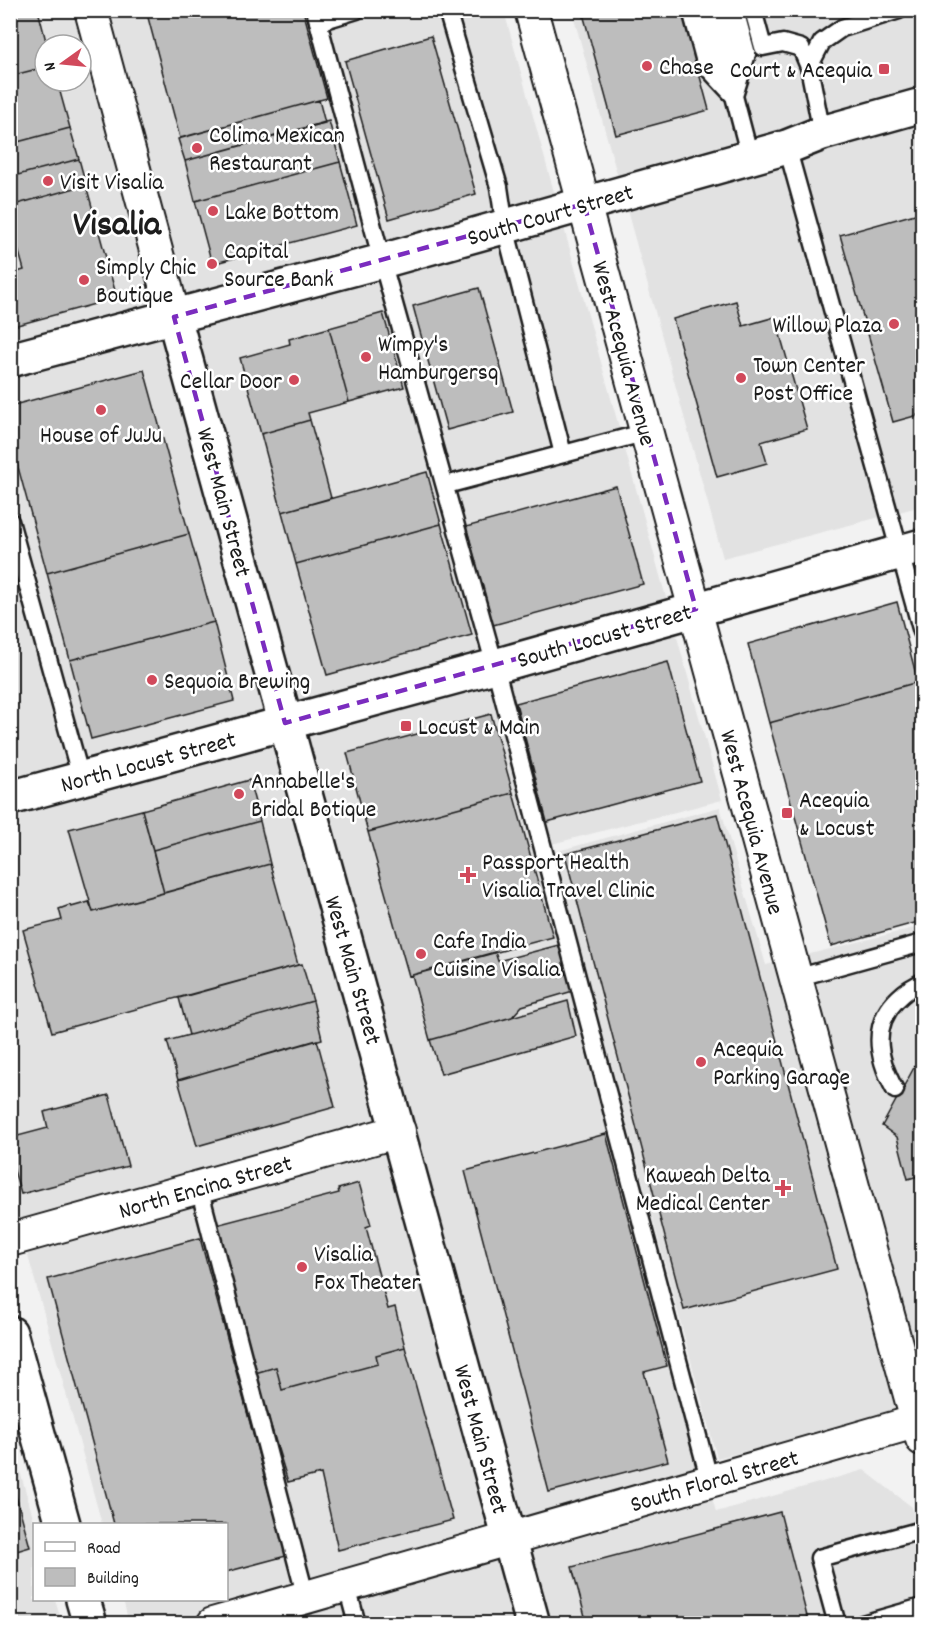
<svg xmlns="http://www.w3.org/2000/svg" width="933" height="1634" font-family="Dekko,sans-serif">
<rect width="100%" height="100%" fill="#f2f2f2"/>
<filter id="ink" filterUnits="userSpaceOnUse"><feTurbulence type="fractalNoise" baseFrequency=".0167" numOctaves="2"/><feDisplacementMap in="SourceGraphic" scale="12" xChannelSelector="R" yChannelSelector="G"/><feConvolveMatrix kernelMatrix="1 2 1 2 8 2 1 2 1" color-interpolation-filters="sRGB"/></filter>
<g filter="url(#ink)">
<path fill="#e2e2e2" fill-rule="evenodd" d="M10 11H504L722 800 536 848 716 1512 864 1470 912 1507 922 1546V1623H129L123 1600H226V1524H102L11 1194ZM45 45H81V81H45Z
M572 11H922V506L723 558Z
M720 807 766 965 922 926V1411L717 1458 554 852Z
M10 1436 35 1524 34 1600H55L62 1623H11Z"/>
<path fill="#bdbdbd" stroke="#1c1c1c" stroke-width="1.5" d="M10 10H38L47 45H45V67L10 76Z
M146 10H303L327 98 180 138Z
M582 10H682L709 110 616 135Z
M431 36 476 194 389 219 345 61Z
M45 67V81H57L70 128 10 144V76Z
M319 100 325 123 185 161 178 139Z
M329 121 340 162 195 201 185 161Z
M70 128 79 159 10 177V144Z
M79 159 86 185 10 206V177Z
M340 162 357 225 212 264 195 201Z
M86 185 117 298 10 327V274L24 270 10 220V206Z
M922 212V414L893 422 840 235Z
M479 288 513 412 447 430 413 306Z
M736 301 743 326 775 317 807 429 761 442 767 463 717 477 673 319Z
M383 313 404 387 349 402 329 328Z
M329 328 349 402 308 413 310 420 261 434 240 358 290 344 289 339Z
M144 370 189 534 47 573 10 438V406Z
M310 420 331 498 282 512 261 434Z
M427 472 441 524 296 564 282 512Z
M616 486 643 584 493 625 466 527Z
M441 524 472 635 327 675 296 564Z
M189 534 214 622 70 660 47 573Z
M897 602 918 682 769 723 748 644Z
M214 622 234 701 91 739 70 660Z
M668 662 700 781 547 822 516 703Z
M918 682 922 697V921L831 946 769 723Z
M491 714 513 793 368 832 347 753Z
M249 780 260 821 153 850 142 810Z
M513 793 553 937 409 976 368 832Z
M142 810 164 893 93 912 69 829Z
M717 814 837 1269 684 1310 565 854Z
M260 821 270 864 164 893 153 850Z
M270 864 298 965 52 1032 23 930 62 920 59 909 70 905 71 907 89 902 93 912Z
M559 945 573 991 522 1006 512 1017 430 1040 412 975 495 952 498 961Z
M302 964 313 1001 189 1035 179 998Z
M313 1001 322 1039 178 1080 167 1041Z
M568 1001 576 1036 441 1074 430 1040Z
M317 1040 335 1107 197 1146 178 1080Z
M922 1053V1175L908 1179 897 1137 882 1126Z
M922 1053V1175L908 1179 897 1137 882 1126Z
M109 1095 128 1166 21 1194 10 1157V1138L48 1128 44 1112Z
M606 1134 667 1366 644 1372 668 1461 549 1492 465 1171Z
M359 1183 371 1225 366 1227 388 1309 395 1307 405 1347 376 1355 378 1364 282 1390 276 1367 255 1373 216 1225 339 1193 338 1189Z
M200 1238 286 1556 226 1572V1524H114L48 1279Z
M405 1347 453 1520 338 1550 321 1474 288 1482 255 1373 276 1367 282 1390 378 1364 376 1355Z
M10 1474 30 1547 10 1553Z
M780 1512 809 1624H587L572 1567Z"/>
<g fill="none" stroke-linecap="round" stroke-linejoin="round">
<defs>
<path id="service" d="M315 10 382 261 495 666 710 1482
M447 10 499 187 505 227 563 454
M691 10 706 66 734 96 750 157
M707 10 727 85
M721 10 739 80
M753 10 763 47 783 43 801 48 809 67
M318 22 357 10
M734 96 747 54 735 10
M822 133 809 67 822 42 842 28 899 10
M787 147 922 632
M446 485 647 432
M10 521 81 778
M796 978 922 943
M895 1090C877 1057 869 1022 903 994 908 989 916 986 922 982
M199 1188 306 1598
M347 1587 357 1624
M837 1624 819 1558 922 1530
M862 1624 922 1607"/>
<path id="minor" d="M91 10 174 317
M531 10 922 1439
M10 1240 399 1131
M213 1624 918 1421"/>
<path id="tertiary" d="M174 317 533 1624
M10 1333 63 1524
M83 1600 90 1624"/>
<path id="primary" d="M10 360 382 261 787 147 822 133 922 105
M10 798 495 666 922 546"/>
</defs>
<use href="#service" stroke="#1c1c1c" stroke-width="21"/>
<use href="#minor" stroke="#1c1c1c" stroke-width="36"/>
<use href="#tertiary" stroke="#1c1c1c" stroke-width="38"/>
<use href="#primary" stroke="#1c1c1c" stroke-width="38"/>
<use href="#service" stroke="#fff" stroke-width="16"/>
<use href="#minor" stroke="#fff" stroke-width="32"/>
<use href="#tertiary" stroke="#fff" stroke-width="33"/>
<use href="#primary" stroke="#fff" stroke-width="33"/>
</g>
</g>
<path fill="none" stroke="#7b2cbf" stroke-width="4.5" stroke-dasharray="12 8" stroke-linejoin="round" d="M584 204 696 609 285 723 174 317Z"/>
<g fill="#d1495b" stroke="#fff" stroke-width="2">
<circle cx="647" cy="66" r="6"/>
<rect x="878" y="63" width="12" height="12" rx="3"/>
<circle cx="197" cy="148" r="6"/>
<circle cx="48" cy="181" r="6"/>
<circle cx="213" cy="211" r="6"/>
<circle cx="212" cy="264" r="6"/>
<circle cx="84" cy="280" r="6"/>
<circle cx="894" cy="324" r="6"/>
<circle cx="366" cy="357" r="6"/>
<circle cx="741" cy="378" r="6"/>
<circle cx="294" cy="380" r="6"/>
<circle cx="101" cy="410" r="6"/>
<circle cx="152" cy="680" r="6"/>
<rect x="400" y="720" width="12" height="12" rx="3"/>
<circle cx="239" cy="794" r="6"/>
<rect x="781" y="807" width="12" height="12" rx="3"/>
<path d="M465 866h6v6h6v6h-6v6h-6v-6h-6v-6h6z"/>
<circle cx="421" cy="954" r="6"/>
<circle cx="701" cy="1062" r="6"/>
<path d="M780 1179h6v6h6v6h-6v6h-6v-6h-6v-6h6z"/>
<circle cx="302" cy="1267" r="6"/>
</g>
<g text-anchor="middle" stroke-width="5" stroke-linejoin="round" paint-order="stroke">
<g font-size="24" fill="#1c1c1c" stroke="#fff" text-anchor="start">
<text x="659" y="74">Chase</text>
<text x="872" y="77" text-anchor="end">Court &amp; Acequia</text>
<text x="209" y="142">Colima Mexican<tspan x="209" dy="28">Restaurant</tspan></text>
<text x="60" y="189">Visit Visalia</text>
<text x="225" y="219">Lake Bottom</text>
<text x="224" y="258">Capital<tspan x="224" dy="28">Source Bank</tspan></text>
<text x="96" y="274">Simply Chic<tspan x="96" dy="28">Boutique</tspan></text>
<text x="882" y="332" text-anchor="end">Willow Plaza</text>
<text x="378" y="351">Wimpy's<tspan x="378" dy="28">Hamburgersq</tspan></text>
<text x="753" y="372">Town Center<tspan x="753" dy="28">Post Office</tspan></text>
<text x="282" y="388" text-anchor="end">Cellar Door</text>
<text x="101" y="442" text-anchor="middle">House of JuJu</text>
<text x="164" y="688">Sequoia Brewing</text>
<text x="418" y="734">Locust &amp; Main</text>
<text x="251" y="788">Annabelle's<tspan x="251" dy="28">Bridal Botique</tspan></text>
<text x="799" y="807">Acequia<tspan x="799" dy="28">&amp; Locust</tspan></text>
<text x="482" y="869">Passport Health<tspan x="482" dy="28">Visalia Travel Clinic</tspan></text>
<text x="433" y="948">Cafe India<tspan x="433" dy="28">Cuisine Visalia</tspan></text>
<text x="713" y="1056">Acequia<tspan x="713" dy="28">Parking Garage</tspan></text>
<text x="770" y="1182" text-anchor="end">Kaweah Delta<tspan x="770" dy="28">Medical Center</tspan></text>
<text x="314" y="1261">Visalia<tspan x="314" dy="28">Fox Theater</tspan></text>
</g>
<g font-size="24" fill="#1c1c1c" stroke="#fff">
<text transform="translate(550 214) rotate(-16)" y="8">South Court Street</text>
<text transform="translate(625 353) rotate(75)" y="8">West Acequia Avenue</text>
<text transform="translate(225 502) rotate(75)" y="8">West Main Street</text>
<text transform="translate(604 635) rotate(-16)" y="8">South Locust Street</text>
<text transform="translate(148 761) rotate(-15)" y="8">North Locust Street</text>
<text transform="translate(753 822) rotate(75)" y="8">West Acequia Avenue</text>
<text transform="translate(354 970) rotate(74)" y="8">West Main Street</text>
<text transform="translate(205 1186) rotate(-16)" y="8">North Encina Street</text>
<text transform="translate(482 1439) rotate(75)" y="8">West Main Street</text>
<text transform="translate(714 1480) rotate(-16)" y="8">South Floral Street</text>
</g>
<g font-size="36" font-weight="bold" fill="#1c1c1c" stroke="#fff">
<text x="117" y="234">Visalia</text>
</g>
</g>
<rect width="933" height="1634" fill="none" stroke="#fff" stroke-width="36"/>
<rect x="18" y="18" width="897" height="1598" fill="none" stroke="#1c1c1c" stroke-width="2" filter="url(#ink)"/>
<rect x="33" y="1523" width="195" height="78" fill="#ffffff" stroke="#a4a4a4" stroke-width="1.5"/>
<rect x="45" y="1542" width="30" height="9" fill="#ffffff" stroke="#a4a4a4" stroke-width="1.5"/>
<text x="87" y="1553" font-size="18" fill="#1c1c1c">Road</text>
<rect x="45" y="1568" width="30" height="18" fill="#bdbdbd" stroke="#a4a4a4" stroke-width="1.5"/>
<text x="87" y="1583" font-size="18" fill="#1c1c1c">Building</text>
<g transform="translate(63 63) rotate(255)"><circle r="28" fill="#ffffff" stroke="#a4a4a4" stroke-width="1.5"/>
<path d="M0-4.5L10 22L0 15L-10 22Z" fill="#d1495b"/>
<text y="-9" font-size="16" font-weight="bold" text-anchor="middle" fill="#1c1c1c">N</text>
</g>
</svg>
